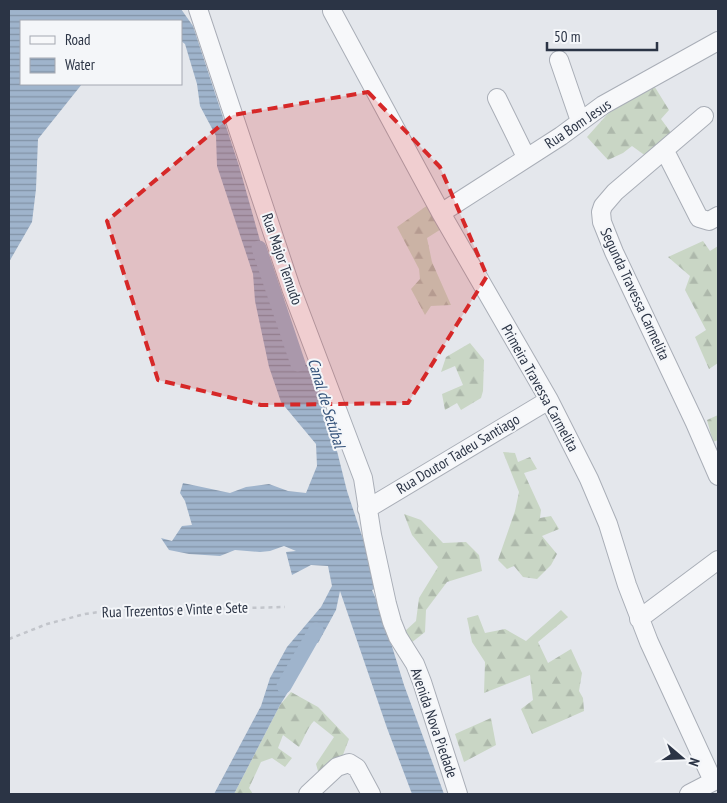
<svg xmlns="http://www.w3.org/2000/svg" width="727" height="803" font-family="'PT Sans Narrow',sans-serif">
<defs>
<pattern id="forest-firs" width="22" height="20" patternUnits="userSpaceOnUse" patternTransform="scale(1.25)"><rect width="22" height="20" fill="#c9d6c5"/><path d="M5 1l3.5 6h-7zM16 11l3.5 6h-7z" fill="#adb8ab"/></pattern>
<pattern id="water-rules" width="6" height="5" patternUnits="userSpaceOnUse" patternTransform="scale(1.25)"><rect width="6" height="5" fill="#9fb4cc"/><path d="M0 2.5h6" fill="none" stroke="#8293a7"/></pattern>
</defs>
<rect width="100%" height="100%" fill="#e4e7ec"/>
<path fill="url(#forest-firs)" d="M653 84 669 110 661 119 675 138 650 159 632 146 623 153 608 160 587 137 612 109Z
M432 202 446 226 427 238 432 262 451 305 431 306 425 315 411 289 420 279 419 269 397 227Z
M703 241 710 251 718 246V363L709 369 695 337 706 330 685 290 690 276 668 257Z
M470 343 484 360 483 391 481 398 461 410 457 403 445 410 442 394 463 385 455 366 441 372 446 357Z
M718 415V440L713 442 707 420Z
M503 452 515 453 518 462 530 457 537 469 524 473 541 510 540 518 551 516 559 529 542 536 557 554 551 565 537 579 523 577 514 566 507 569 498 560 515 511 519 492Z
M404 514 421 520 443 543 466 542 479 555 482 571 447 582 426 610 425 632 411 643 404 632 416 621 419 598 438 567 412 535Z
M561 610 568 617 538 642 548 663 571 649 582 673 579 691 583 698 584 711 532 734 521 709 533 700 530 675 484 693 485 662 472 642 467 618 478 615 485 633 505 629 526 641Z
M291 692 318 707 349 739 341 760 320 778 316 764 334 737 314 721C307 728 304 739 299 747L283 735 278 748 292 758 285 767 272 758 261 762 249 788 253 794H234L280 705Z
M491 718 496 745 464 762 455 734Z"/>
<path fill="url(#water-rules)" d="M9 9H181L193 26 239 166 261 244 280 330 312 372 318 386 331 427 347 491 379 587 372 590 381 611 404 685 444 794H412L387 728 340 591 336 610 318 643 310 642 301 654 292 673 296 679 280 705 234 794H214L261 706 270 678 287 647 321 607 332 586 328 566 311 565 292 575 286 552 296 551 284 546 270 551 260 552 235 550 220 556 189 554 169 550 161 538 172 541 182 526 192 525 185 501 180 493 183 483 230 493 246 487 269 484 288 491 306 493 317 466 316 444 281 402 269 367 255 301 253 274 217 166 216 136 200 106 197 84 185 44 181 41V21H21V84H82L38 139 36 189 32 222 9 262Z"/>
<g fill="none" stroke-linecap="round" stroke-linejoin="round">
<path stroke="#9fb4cc" stroke-width="15" d="M259 248 298 364
M284 686 316 630"/>
<defs>
<path id="minor" d="M198 9 291 288 363 478 372 535 387 604 392 622 398 637 415 664 422 682 458 794
M332 11 441 213 549 400 589 479 608 524 627 585 649 642 713 781
M559 60 580 121
M497 98 526 157
M704 116 615 192 603 206 601 212 602 222 614 252 695 423 718 476
M665 151 699 218 709 221 718 216
M441 213 561 136 603 105 718 41
M367 509 549 400
M639 619 718 560
M308 794 337 767 349 763 357 768 371 794
M689 794 718 779"/>
</defs>
<use href="#minor" stroke="#a9aeb7" stroke-width="20"/>
<path stroke="#c2c5cb" stroke-width="2.5" stroke-dasharray="4 4" stroke-linecap="butt" d="M9 639 47 624 85 614 120 609 171 610 285 607"/>
<use href="#minor" stroke="#f7f8fa" stroke-width="18"/>
</g>
<path fill="#d62828" fill-opacity="0.2" stroke="#d62828" stroke-width="4" stroke-dasharray="10 6" stroke-linejoin="round" d="M368 92 440 167 487 276 408 403 261 405 158 380 107 221 233 115Z"/>
<g text-anchor="middle" stroke-width="4" stroke-linejoin="round" paint-order="stroke">
<g font-size="15" fill="#2b3445" stroke="#f4f6f9">
<text transform="translate(578 124) rotate(-34)" y="5">Rua Bom Jesus</text>
<text transform="translate(282 259) rotate(71)" y="5">Rua Major Temudo</text>
<text transform="translate(635 294) rotate(65)" y="5">Segunda Travessa Carmelita</text>
<text transform="translate(540 388) rotate(61)" y="5">Primeira Travessa Carmelita</text>
<text transform="translate(458 454) rotate(-31)" y="5">Rua Doutor Tadeu Santiago</text>
<text transform="translate(175 610) rotate(-2)" y="5">Rua Trezentos e Vinte e Sete</text>
<text transform="translate(434 723) rotate(71)" y="5">Avenida Nova Piedade</text>
</g>
<g font-size="16" font-style="italic" fill="#34527a" stroke="#f4f6f9">
<text transform="translate(327 403) rotate(73)" y="6">Canal de Setúbal</text>
</g>
</g>
<rect width="727" height="803" fill="none" stroke="#2b3445" stroke-width="20"/>
<rect x="20" y="20" width="162" height="65" fill="#f4f6f9" stroke="#a4a8b1"/>
<rect x="30" y="36" width="25" height="8" fill="#f7f8fa" stroke="#a4a8b1"/>
<text x="65" y="45" font-size="15" fill="#2b3445">Road</text>
<rect x="30" y="58" width="25" height="15" fill="url(#water-rules)" stroke="#a4a8b1"/>
<text x="65" y="70" font-size="15" fill="#2b3445">Water</text>
<g transform="translate(682 758) rotate(109)" stroke="#f4f6f9" stroke-width="4" paint-order="stroke">
<path d="M0-4L9 19L0 12L-9 19Z" fill="#2b3445"/>
<text y="-8" font-size="14" font-weight="bold" text-anchor="middle" fill="#2b3445">N</text>
</g>
<path d="M547 42v8h110v-8" fill="none" stroke="#2b3445" stroke-width="2.5"/>
<text x="554" y="42" font-size="15" fill="#2b3445" stroke="#f4f6f9" stroke-width="4" paint-order="stroke">50 m</text>
</svg>
